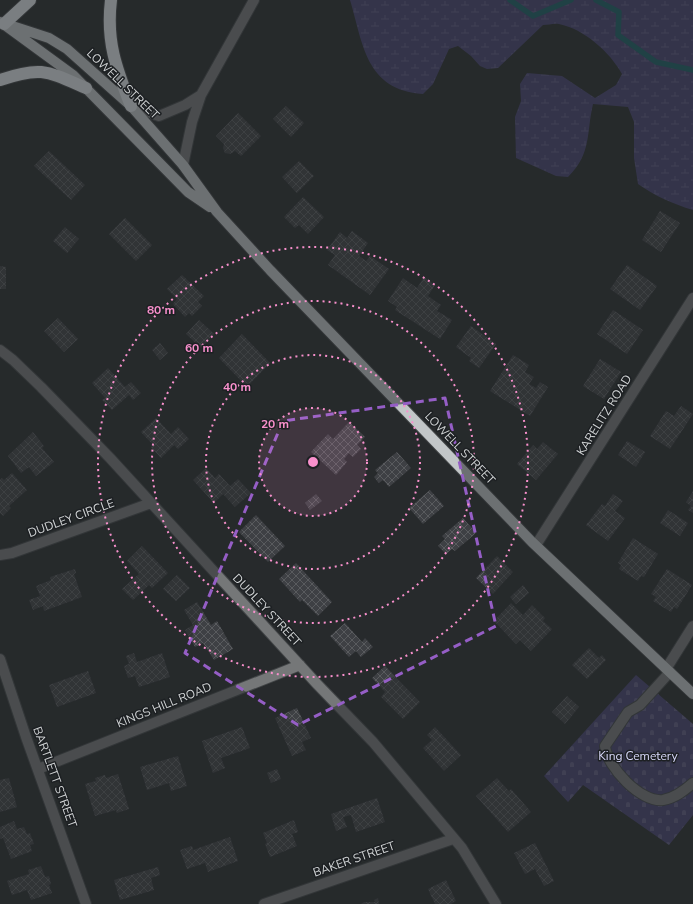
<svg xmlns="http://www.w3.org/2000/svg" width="693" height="904" font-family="'Nunito Sans',sans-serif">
<defs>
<pattern id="wetland-marsh" width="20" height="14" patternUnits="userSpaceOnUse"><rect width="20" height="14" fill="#454270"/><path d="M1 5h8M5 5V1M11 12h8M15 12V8" fill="none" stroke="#5f5c84"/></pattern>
<pattern id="cemetery-stones" width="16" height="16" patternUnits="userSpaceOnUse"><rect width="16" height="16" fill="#454270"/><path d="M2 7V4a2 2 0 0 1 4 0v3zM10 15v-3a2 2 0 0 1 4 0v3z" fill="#5f5c84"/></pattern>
<pattern id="building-cross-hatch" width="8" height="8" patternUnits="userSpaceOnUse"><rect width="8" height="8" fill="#3e4044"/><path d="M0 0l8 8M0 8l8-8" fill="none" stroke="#595b5e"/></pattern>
</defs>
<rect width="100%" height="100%" fill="#272a2c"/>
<path fill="url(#wetland-marsh)" d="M350 0H693V210C673 204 655 196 638 184L634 158V122L628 107 593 104C586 134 592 153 568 177L556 176 516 158 515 117 521 101 520 84 527 73 562 76 595 98 616 85 622 74C610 52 584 29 559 24 554 23 548 25 543 25L498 68 487 69 480 66 471 56 458 46 449 49 433 84 423 94C365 90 363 43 350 0Z"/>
<path fill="url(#cemetery-stones)" d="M636 675 693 724V815L669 845 583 785 568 802 544 776Z"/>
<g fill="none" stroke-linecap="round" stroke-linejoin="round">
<path stroke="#1a5d64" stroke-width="5.5" d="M510 0 533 16 571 0
M596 0 619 12 618 35 656 62 693 70"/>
</g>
<path fill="url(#building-cross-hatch)" d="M286 106 304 123 291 137 273 119Z
M238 113 261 136 241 156 235 151 230 154 225 153 223 148 224 144 216 136Z
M49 151 85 185 71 200 34 166Z
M299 161 314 176 297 193 282 177Z
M303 197 324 217 308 234 299 225 295 228 284 217Z
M660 211 680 223 661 252 642 240Z
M125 218 152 245 136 261 109 234Z
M65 227 79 239 67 253 53 241Z
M352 231 368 243 359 256 366 261 370 256 389 269 370 295 328 265 335 255 327 250 340 232 347 238Z
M627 265 657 286 640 310 610 289Z
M0 266 6 267V289H0Z
M182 275 204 296 198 302 202 306 192 316 189 313 185 317 173 304 177 299 167 289Z
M424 277 435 285 428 296 441 305 437 311 452 320 440 339 395 310 397 307 388 301 403 278 417 288Z
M613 310 643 330 627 354 597 334Z
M58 318 78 339 64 352 44 331Z
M199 320 214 334 201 348 186 334Z
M471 326 496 344 479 368 469 361 471 358 456 347Z
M242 334 270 363 247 387 219 358Z
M160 343 168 353 160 360 152 350Z
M513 355 529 365 525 372 534 377 529 384 536 388 540 382 548 387 530 416 490 391Z
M600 359 621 372 604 399 583 386Z
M108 368 125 387 131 382 141 393 133 400 129 395 112 410 102 400 105 398 92 383Z
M681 406 693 414 670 449 650 436 666 411 674 416Z
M156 418 171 434 178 427 189 439 178 449 174 445 161 458 151 447 153 445 141 432Z
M349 422 365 437 357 445 361 449 353 457 349 453 344 459 347 462 336 475 311 452 328 434 333 439Z
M33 432 44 446 42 448 54 462 36 476 29 467 21 473 8 456Z
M627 441 645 452 636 467 618 455Z
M543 442 558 454 536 480 517 464 533 445 537 449Z
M397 452 411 468 389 487 383 480 379 483 374 477 378 473 375 470Z
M206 468 215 478 219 474 230 486 238 479 251 493 235 507 223 494 214 503 193 480Z
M12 473 27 490 9 506 11 508 3 516 0 513V480L2 478 4 480Z
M430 490 444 506 423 524 409 508Z
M693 491V513L688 510 691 506 686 502Z
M316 494 322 501 310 510 305 503Z
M613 494 623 501 615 511 625 518 608 541 586 525 602 504 605 506Z
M668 510 688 523 680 536 660 523Z
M256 515 285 546 268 562 239 532Z
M463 518 476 533 455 551 452 549 446 554 438 546 445 539 442 536Z
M633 538 658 554 644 577 641 576 638 581 619 569 621 565 618 563Z
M142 546 168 573 152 588 149 585 133 600 122 589 139 574 127 561Z
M497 556 513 572 493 594 476 578Z
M296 563 332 602 318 616 302 600 300 602 279 579Z
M75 569 76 573 74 574 82 597 44 611 43 606 33 610 29 600 40 596 36 586 51 580 50 577Z
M667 569 692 585 677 609 674 607 671 612 653 601 656 597 651 594Z
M177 575 190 588 176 601 163 589Z
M523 585 529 593 516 604 510 597Z
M197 602 211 625 217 621 233 649 214 660 203 643 195 647 185 630 193 625 184 610Z
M511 603 523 615 532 605 545 618 543 621 552 629 531 651 520 640 516 644 494 621Z
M345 623 362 642 365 638 373 647 361 657 356 651 349 657 330 636Z
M589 648 599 658 602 655 606 660 587 679 572 665Z
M134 653 137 662 162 653 170 677 139 687 135 676 128 678 124 666 129 664 126 656Z
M385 666 420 702 403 719 381 697 385 692 372 678Z
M88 671 96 693 57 707 49 685Z
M567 696 579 707 565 724 552 712Z
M297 708 311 738 302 742 306 750 292 756 275 718Z
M242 727 250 748 221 758 225 768 213 773 202 741Z
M435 727 461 755 444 771 423 748 432 740 427 735Z
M178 756 187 786 171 791 169 783 147 790 140 767Z
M277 769 281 779 271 783 267 773Z
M118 774 129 809 117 813 116 810 95 816 85 784 96 781 95 778 105 775 106 778Z
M9 778 17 807 0 812V780Z
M497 778 509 791 511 789 531 812 508 832 476 796Z
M377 798 385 822 356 832 351 815 343 817 347 827 336 831 331 814Z
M294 820 298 832 292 834 297 846 270 857 265 844 267 843 263 833Z
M14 821 17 829 24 827 27 834 30 833 34 844 30 845 32 851 11 859 3 838 0 839V827Z
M230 837 238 861 208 872 205 863 187 869 180 850 192 846 193 850Z
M535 843 554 881 544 886 535 869 525 874 514 853Z
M41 866 45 877 49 876 51 884 49 885 52 893 31 900 27 890 12 895 7 881 29 874 28 870Z
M158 867 160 875 151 878 154 890 120 900 114 880Z
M446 880 456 901 451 904H435L428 889Z
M378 898 379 904H361L364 902H375L374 900Z"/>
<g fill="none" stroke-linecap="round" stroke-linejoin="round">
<defs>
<path id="minor" d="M131 106 159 116 185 105 201 95
M183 165 192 122 201 95 254 0
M0 350 13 360 41 387 110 458 317 684 373 742 462 848 496 904
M536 545 693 298
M0 555 12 553 151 503
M0 659 26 737 86 904
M666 669 693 626
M670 672 640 705 628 712 605 746C607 767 641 803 663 800 675 798 684 791 693 783
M38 769 300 665
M264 904 453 839"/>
<path id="major" d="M0 22 49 38 67 49 131 106 183 165 217 212 270 270 532 542 693 694
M6 26 73 75 188 192 210 207"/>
<path id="highway" d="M111 0C106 41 116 68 131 106
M4 24 30 0
M0 80C41 66 47 71 86 88"/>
</defs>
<use href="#minor" stroke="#424547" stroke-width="12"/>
<use href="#major" stroke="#424547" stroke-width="12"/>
<use href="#highway" stroke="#424547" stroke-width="14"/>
<use href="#minor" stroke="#757778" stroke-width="10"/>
<use href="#major" stroke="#c2c6c8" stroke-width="10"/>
<use href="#highway" stroke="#e0e5e8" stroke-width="12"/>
</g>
<path d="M0 0H693V904H0ZM445 398 496 626 298 725 185 653 283 421Z" fill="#272a2c" fill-opacity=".55" fill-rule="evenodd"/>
<path fill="none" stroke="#955ec6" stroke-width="3" stroke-dasharray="8 5" stroke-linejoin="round" d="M445 398 496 626 298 725 185 653 283 421Z"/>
<circle cx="313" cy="462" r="54" fill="#f890cc" fill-opacity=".12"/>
<g fill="none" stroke="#f890cc" stroke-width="2" stroke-dasharray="2 4">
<circle cx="313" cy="462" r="54"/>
<circle cx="313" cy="462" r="107"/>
<circle cx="313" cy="462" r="161"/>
<circle cx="313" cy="462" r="215"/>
</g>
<g text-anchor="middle" stroke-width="3" stroke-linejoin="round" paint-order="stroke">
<g font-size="12" fill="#d1d4d5" stroke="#1d2023">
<text transform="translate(123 84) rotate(44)" y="4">LOWELL STREET</text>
<text transform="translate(604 415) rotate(-58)" y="4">KARELITZ ROAD</text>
<text transform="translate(460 448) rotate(46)" y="4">LOWELL STREET</text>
<text transform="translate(71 518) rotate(-20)" y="4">DUDLEY CIRCLE</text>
<text transform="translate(267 610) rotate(47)" y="4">DUDLEY STREET</text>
<text transform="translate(164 705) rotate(-22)" y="4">KINGS HILL ROAD</text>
<text transform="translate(55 777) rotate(70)" y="4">BARTLETT STREET</text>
<text transform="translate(354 859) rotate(-19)" y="4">BAKER STREET</text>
</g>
<g font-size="12" fill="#d8d8f9" stroke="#1d2023">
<text x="638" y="760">King Cemetery</text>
</g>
</g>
<circle cx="313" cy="462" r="6" fill="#f890cc" stroke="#1d2023" stroke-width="2"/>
<g font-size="12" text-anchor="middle" font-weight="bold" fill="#f890cc" stroke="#1d2023" stroke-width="3" stroke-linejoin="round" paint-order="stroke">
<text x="161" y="314">80 m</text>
<text x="199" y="352">60 m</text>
<text x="237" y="391">40 m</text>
<text x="275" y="428">20 m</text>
</g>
</svg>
